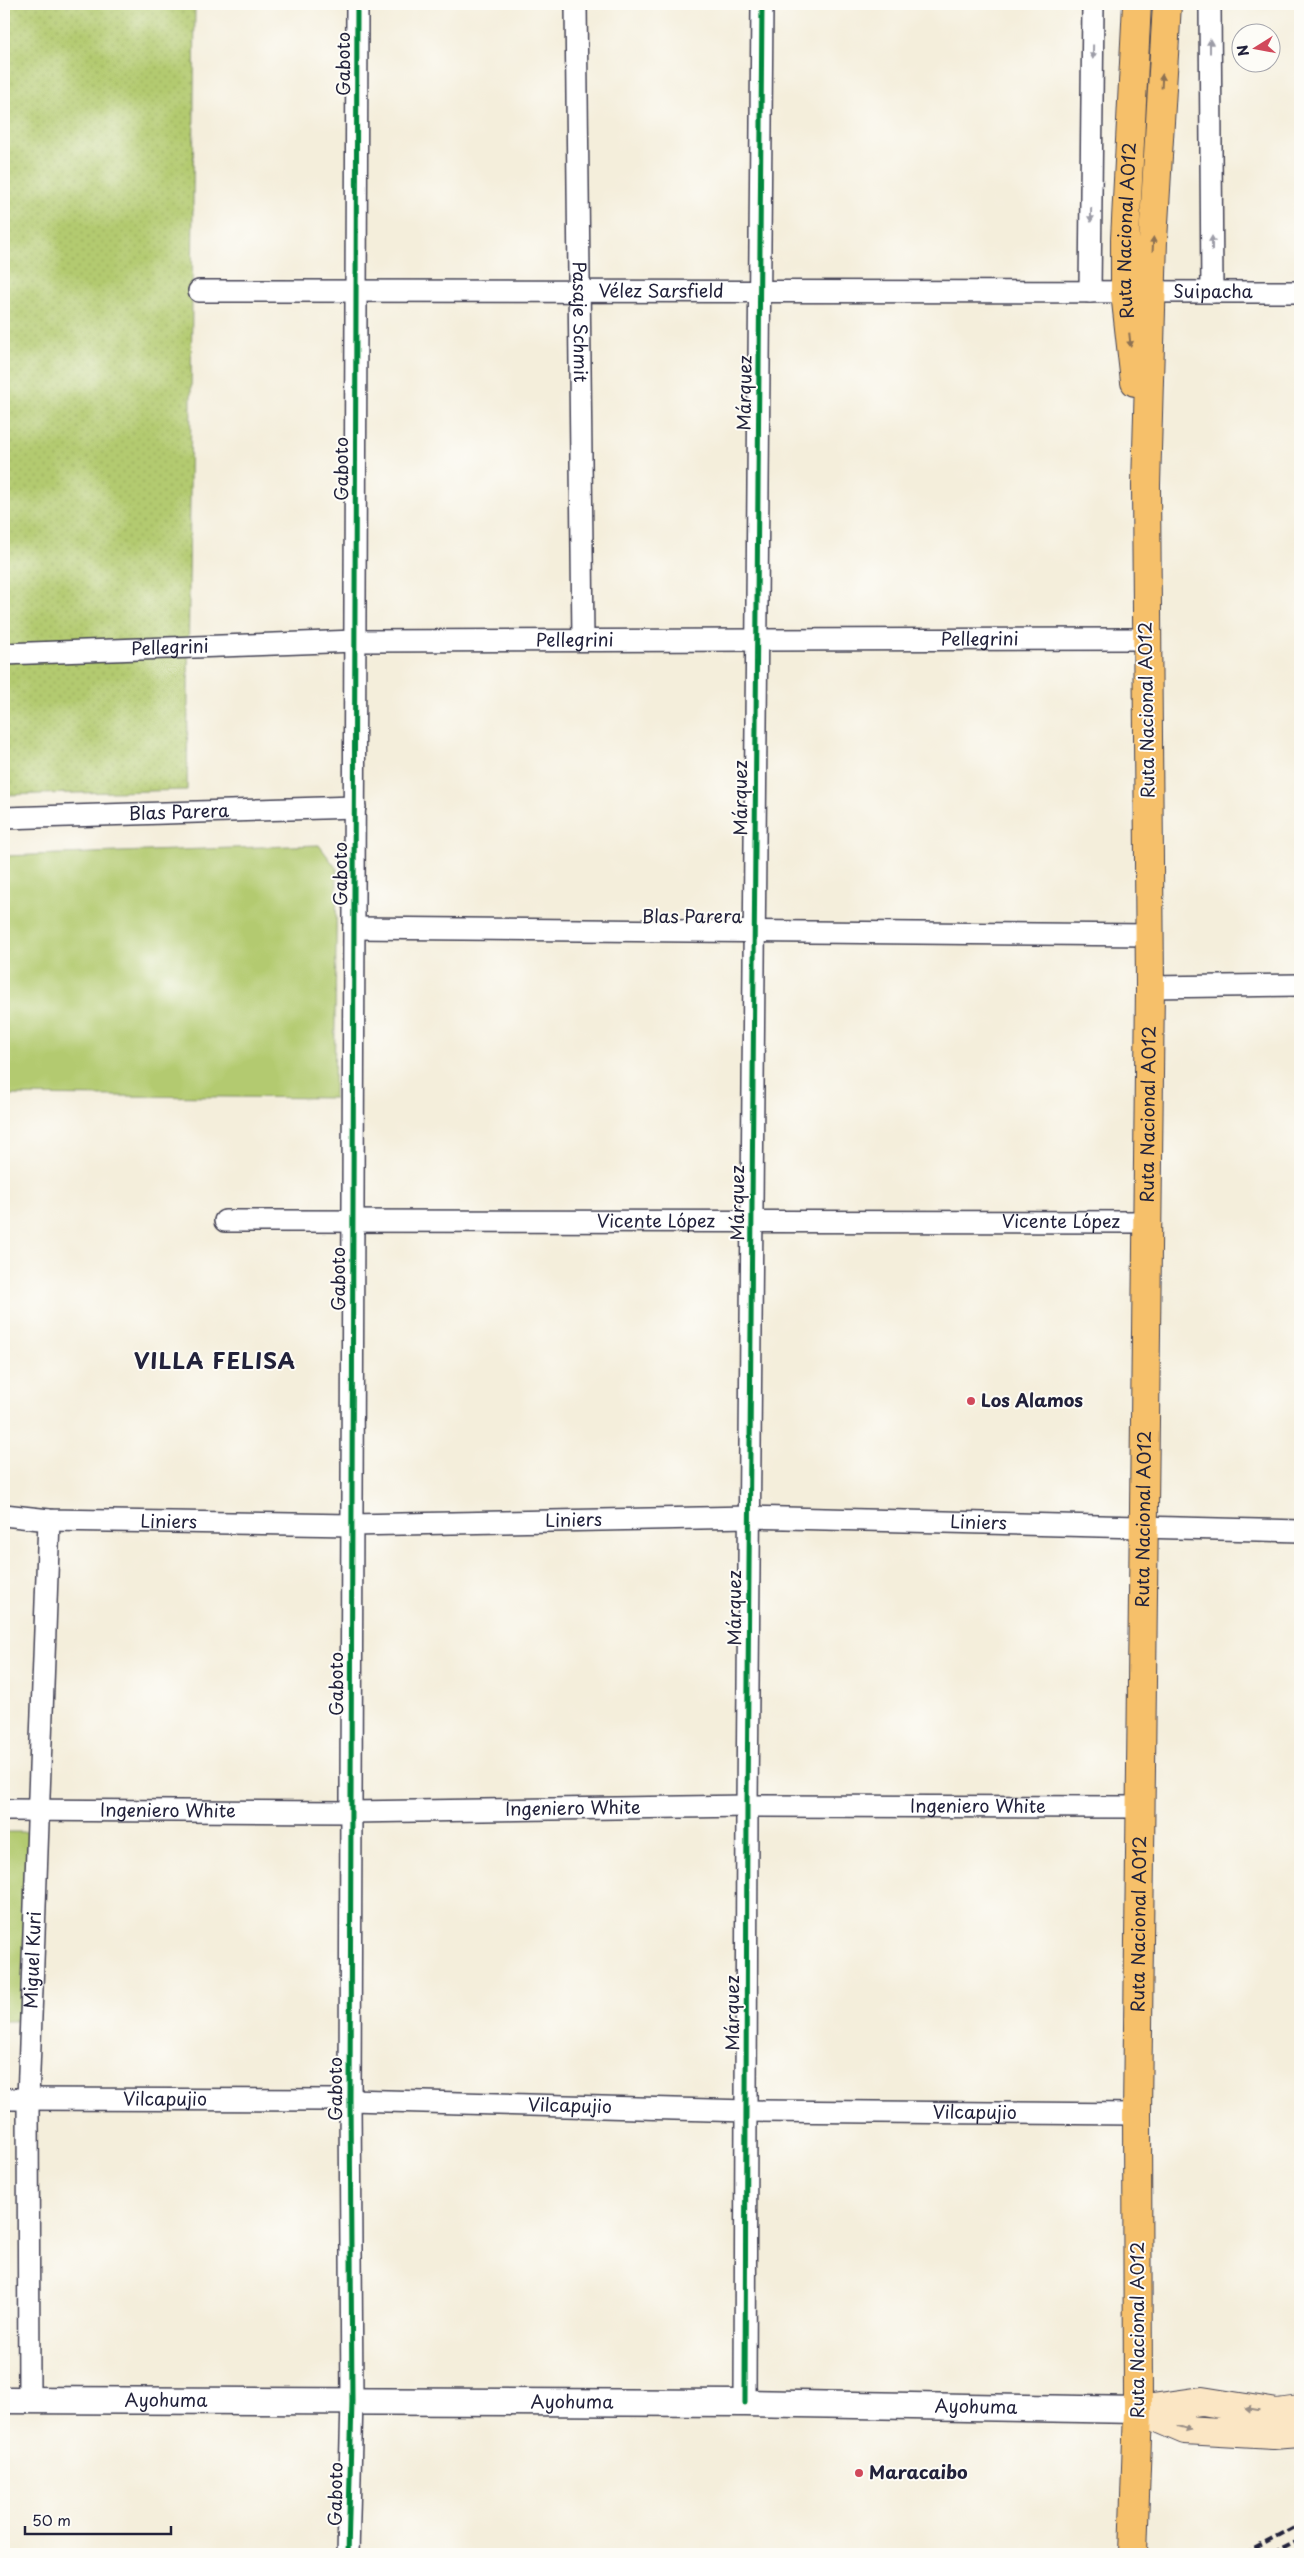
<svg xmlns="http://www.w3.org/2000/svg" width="1304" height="2558" font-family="'Playpen Sans',sans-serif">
<defs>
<pattern id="grass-dots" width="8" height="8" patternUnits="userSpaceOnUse" patternTransform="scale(1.25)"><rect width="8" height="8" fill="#b3ca6f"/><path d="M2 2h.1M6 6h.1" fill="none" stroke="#9aad61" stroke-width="1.8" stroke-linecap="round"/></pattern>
</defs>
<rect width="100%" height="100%" fill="#fdfcf7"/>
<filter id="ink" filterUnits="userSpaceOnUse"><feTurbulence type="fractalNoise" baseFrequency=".02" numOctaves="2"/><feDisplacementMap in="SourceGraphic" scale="10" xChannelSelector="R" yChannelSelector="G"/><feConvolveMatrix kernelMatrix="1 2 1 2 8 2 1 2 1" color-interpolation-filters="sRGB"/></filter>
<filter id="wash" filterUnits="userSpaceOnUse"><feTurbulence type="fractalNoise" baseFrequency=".0096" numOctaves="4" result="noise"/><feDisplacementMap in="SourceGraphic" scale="20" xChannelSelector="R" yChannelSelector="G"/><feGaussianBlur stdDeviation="1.12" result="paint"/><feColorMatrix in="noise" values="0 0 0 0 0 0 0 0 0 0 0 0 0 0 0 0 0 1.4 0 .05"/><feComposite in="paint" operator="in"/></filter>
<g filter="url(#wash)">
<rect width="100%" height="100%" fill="#f4eedb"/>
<path fill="url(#grass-dots)" stroke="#6a7655" d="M4 4H195L187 790 4 795Z"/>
<path fill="#b3ca6f" stroke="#6a7655" d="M319 845 337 869 334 1098 4 1095V856Z
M4 1832H28L21 2021H4Z"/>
</g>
<g filter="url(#ink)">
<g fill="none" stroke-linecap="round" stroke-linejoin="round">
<defs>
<g id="minor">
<path id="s1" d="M576 4 583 640"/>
<path d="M1210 4 1212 292"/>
<path id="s2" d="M199 291 1300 292"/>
<path d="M1090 292 1093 4"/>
<path id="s3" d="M4 654 355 641 1146 639"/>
<path id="s4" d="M4 818 355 807"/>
<path d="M354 928 1150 935"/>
<path d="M1150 987 1300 985"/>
<path id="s5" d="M225 1221 1149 1222"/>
<path id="s6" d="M4 1515 49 1520 351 1525 749 1517 1300 1531"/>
<path id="s7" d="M4 1810 351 1812 747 1806 1142 1807"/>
<path id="s8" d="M4 2099 350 2100 747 2111 1137 2114"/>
<path id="s9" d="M29 2400 28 2099 49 1520"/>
<path d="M745 2403 747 1806 762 4"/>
<path d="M348 2554 352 2401 350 2100 357 4"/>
</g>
<g id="tertiary">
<path id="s10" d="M4 2400 745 2403 1138 2410"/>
</g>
<path id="secondary" d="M1138 2410 1185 2430 1273 2435 1300 2433
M1138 2410 1202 2401 1277 2413 1300 2410"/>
<g id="primary">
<path id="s11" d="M1135 382 1125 292V239L1137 4"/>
<path id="s12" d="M1133 2554 1138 2410 1137 2114 1150 987 1146 485 1153 240 1167 4"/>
</g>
</defs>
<use href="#minor" stroke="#424153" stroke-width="24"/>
<use href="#tertiary" stroke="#424153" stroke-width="29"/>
<use href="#secondary" stroke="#424153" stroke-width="30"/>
<use href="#primary" stroke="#424153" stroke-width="30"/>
<use href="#minor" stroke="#fff" stroke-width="21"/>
<use href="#tertiary" stroke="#fff" stroke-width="26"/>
<use href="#secondary" stroke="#fbe6c4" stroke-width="28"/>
<use href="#primary" stroke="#f6c06b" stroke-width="28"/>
<path stroke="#22223b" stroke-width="4" stroke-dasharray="8 4" stroke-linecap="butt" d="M1244 2554 1300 2525
M1272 2554 1300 2540"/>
<defs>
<path id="cycleway" d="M745 2403 747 1806 762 4
M348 2554 352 2401 350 2100 357 4"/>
</defs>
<use href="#cycleway" stroke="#fdfcf7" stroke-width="8"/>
<use href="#cycleway" stroke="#00873e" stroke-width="5"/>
</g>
<defs><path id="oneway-solid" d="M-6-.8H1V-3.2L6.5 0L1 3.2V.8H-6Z" transform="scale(1.25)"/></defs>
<g fill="#9c9ca7">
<use href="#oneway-solid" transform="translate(1210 46) rotate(-90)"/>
<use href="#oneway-solid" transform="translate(1093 52) rotate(91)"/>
<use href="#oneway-solid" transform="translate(1091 215) rotate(91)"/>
<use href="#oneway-solid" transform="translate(1212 243) rotate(-90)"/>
</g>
<g fill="#8c7153">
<use href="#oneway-solid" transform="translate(1162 81) rotate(-87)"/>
<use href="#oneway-solid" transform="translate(1153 244) rotate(-87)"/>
<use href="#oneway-solid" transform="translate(1130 340) rotate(84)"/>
</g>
<g fill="#998e86">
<use href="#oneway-solid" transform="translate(1252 2409) rotate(-171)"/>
<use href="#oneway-solid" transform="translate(1184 2428) rotate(16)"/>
</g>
</g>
<g fill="#d1495b" stroke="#fdfcf7" stroke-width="2">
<circle cx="971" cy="1401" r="5"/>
<circle cx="859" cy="2473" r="5"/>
</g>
<g text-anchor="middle" stroke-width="4" stroke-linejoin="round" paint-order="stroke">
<g font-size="18" fill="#22223b" stroke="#fdfcf7">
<text transform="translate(344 64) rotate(-90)" y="6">Gaboto</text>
<text dy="6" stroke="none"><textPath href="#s11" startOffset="152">Ruta Nacional A012</textPath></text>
<text dy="6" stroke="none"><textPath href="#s2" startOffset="462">Vélez Sarsfield</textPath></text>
<text dy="6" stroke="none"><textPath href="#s2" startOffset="1014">Suipacha</textPath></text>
<text dy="6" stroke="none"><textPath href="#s1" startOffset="318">Pasaje Schmit</textPath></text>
<text transform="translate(745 393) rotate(-89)" y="6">Márquez</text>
<text transform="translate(342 469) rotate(-90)" y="6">Gaboto</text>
<text dy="6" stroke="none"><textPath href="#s3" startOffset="976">Pellegrini</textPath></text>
<text dy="6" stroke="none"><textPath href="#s3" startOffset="571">Pellegrini</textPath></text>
<text dy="6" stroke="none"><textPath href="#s3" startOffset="166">Pellegrini</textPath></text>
<text transform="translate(1147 710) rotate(-91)" y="6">Ruta Nacional A012</text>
<text transform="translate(741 798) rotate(-90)" y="6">Márquez</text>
<text dy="6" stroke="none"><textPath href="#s4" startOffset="175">Blas Parera</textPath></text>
<text transform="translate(341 874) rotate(-90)" y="6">Gaboto</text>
<text x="692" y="923">Blas Parera</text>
<text dy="6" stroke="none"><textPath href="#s12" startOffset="1440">Ruta Nacional A012</textPath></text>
<text transform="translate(738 1203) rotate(-90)" y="6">Márquez</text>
<text dy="6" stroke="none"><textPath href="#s5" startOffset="431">Vicente López</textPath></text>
<text dy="6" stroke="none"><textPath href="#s5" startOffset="836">Vicente López</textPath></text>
<text transform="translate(339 1279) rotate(-90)" y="6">Gaboto</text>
<text dy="6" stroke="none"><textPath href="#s6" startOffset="570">Liniers</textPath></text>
<text dy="6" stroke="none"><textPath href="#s12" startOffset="1035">Ruta Nacional A012</textPath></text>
<text dy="6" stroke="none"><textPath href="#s6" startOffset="165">Liniers</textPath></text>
<text dy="6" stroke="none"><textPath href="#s6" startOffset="975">Liniers</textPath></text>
<text transform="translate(735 1608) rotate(-90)" y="6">Márquez</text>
<text transform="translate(337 1684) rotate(-90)" y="6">Gaboto</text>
<text dy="6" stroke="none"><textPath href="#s7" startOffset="974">Ingeniero White</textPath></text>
<text dy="6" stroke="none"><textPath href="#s7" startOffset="569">Ingeniero White</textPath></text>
<text dy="6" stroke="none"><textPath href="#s7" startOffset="164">Ingeniero White</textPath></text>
<text dy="6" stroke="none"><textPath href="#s12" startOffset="630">Ruta Nacional A012</textPath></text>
<text dy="6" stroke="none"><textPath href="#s9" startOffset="440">Miguel Kuri</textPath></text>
<text transform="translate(733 2013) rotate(-90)" y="6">Márquez</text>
<text transform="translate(336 2089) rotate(-90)" y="6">Gaboto</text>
<text dy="6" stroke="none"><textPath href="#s8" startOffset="161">Vilcapujio</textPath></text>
<text dy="6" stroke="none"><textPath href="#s8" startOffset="566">Vilcapujio</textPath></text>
<text dy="6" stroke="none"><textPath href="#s8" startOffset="971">Vilcapujio</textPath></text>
<text transform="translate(1138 2330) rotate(-90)" y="6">Ruta Nacional A012</text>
<text dy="6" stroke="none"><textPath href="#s10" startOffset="162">Ayohuma</textPath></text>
<text dy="6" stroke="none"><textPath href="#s10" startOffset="568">Ayohuma</textPath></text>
<text dy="6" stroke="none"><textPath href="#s10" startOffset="972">Ayohuma</textPath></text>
<text transform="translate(336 2494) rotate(-89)" y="6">Gaboto</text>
</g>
<g font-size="18" font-weight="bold" fill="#22223b" stroke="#fdfcf7" text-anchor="start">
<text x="981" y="1407">Los Alamos</text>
<text x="869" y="2479">Maracaibo</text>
</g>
<g font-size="22" font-weight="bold" letter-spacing="1" fill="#22223b" stroke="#fdfcf7">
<text x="215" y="1369">VILLA FELISA</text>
</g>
</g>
<rect width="1304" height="2558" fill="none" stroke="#fdfcf7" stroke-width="20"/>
<g transform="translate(1256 48) rotate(259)"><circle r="24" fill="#fdfcf7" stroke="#a5a5ac"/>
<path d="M0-4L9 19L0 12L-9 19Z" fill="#d1495b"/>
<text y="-8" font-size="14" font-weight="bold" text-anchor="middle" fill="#22223b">N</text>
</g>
<path d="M25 2526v8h146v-8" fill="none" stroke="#22223b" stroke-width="2.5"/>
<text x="32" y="2526" font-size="15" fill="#22223b" stroke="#fdfcf7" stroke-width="4" paint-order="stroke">50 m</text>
</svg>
